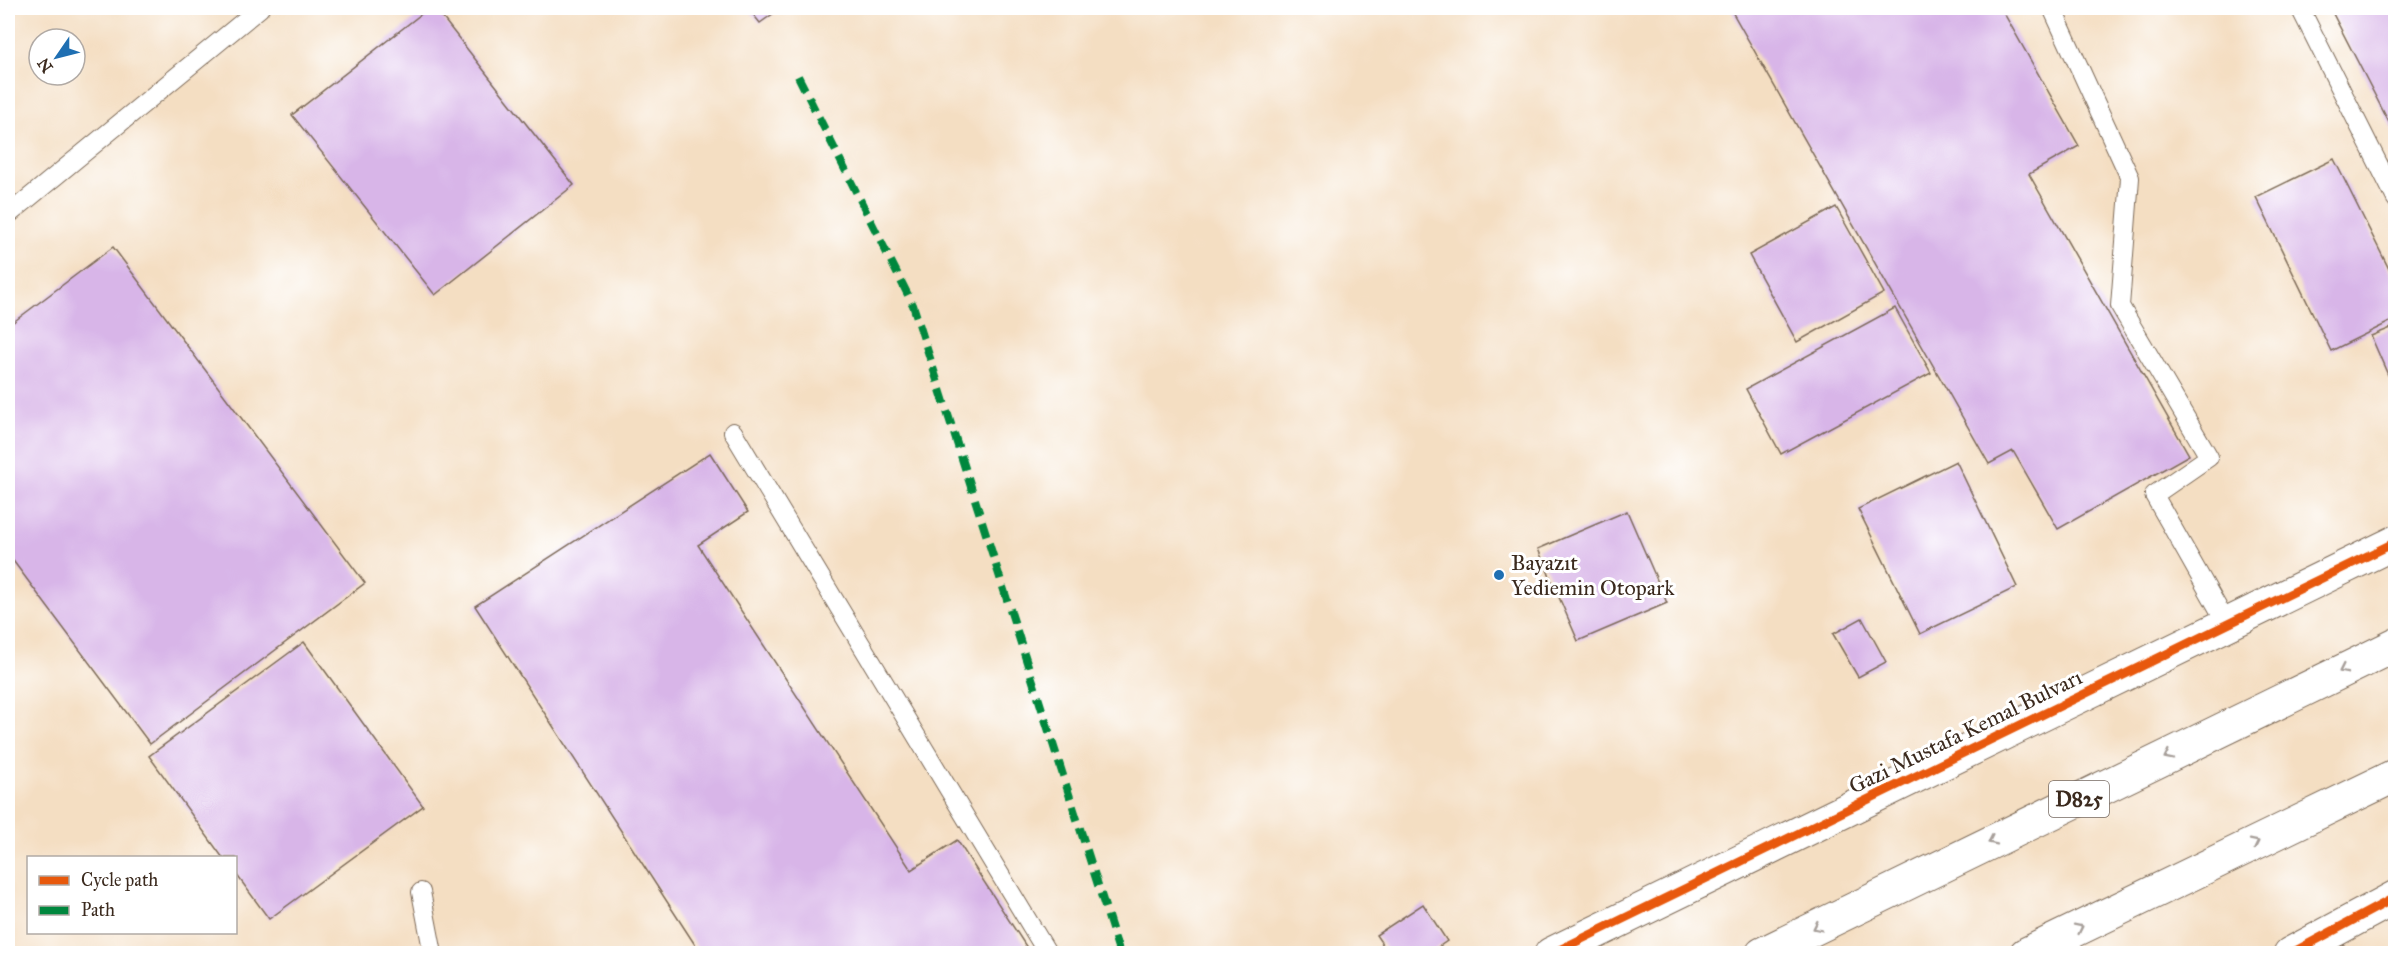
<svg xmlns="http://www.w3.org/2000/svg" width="2403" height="961" font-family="'IM FELL Great Primer',serif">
<rect width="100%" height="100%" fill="#fff"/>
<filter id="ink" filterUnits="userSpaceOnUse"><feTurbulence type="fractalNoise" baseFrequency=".0167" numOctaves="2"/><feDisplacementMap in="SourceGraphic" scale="12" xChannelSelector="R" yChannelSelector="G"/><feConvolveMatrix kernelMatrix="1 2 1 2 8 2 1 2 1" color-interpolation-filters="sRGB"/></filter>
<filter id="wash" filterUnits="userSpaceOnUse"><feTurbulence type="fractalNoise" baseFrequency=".008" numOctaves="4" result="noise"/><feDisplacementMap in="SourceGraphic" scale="24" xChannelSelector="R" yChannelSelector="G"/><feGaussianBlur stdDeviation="1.35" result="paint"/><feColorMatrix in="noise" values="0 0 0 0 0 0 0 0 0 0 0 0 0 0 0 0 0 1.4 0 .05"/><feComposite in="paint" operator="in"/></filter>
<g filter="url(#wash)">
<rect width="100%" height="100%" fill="#f4dec2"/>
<g id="blocks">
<path fill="#d8b5e8" d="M429 8H435L574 185 435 295 292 115Z
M748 8H781L760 23Z
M1730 8H2001L2079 146 2029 174 2189 455 2058 529 2013 451 1989 464Z
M2330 8H2396V136Z
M2334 159 2396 283V319L2331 351 2256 197Z
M1836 207 1884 293 1797 342 1749 255Z
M113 247 365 583 150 744 8 554V326Z
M1895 308 1931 373 1781 454 1746 389Z
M2396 326V372L2388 375 2371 336Z
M710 453 748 512 698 545 911 870 957 840 1031 954H701L475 606Z
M1956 461 2017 587 1920 634 1858 509Z
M1627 511 1667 603 1578 641 1538 549Z
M1862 618 1886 662 1858 677 1833 634Z
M304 642 423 806 269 919 236 874V858H223L149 756Z
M1423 904 1447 941 1428 954H1389L1376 935Z"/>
</g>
</g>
<g filter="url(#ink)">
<use href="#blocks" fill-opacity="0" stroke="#7c6957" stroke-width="1.5"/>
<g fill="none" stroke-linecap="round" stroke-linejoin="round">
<defs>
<path id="lane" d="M2052 8 2130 178 2120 306 2209 457 2154 495 2227 624
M2300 8 2396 199
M8 215 260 8
M733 432 1048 954
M421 892 433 954"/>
<path id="secondary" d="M1551 954 2396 542
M2290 954 2396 897"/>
<path id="highway" d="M1762 954 2396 645
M2026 954 2396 775"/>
</defs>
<use href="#lane" stroke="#7c6957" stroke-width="20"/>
<use href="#secondary" stroke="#7c6957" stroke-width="35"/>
<use href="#highway" stroke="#7c6957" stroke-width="35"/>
<use href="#lane" stroke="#fff" stroke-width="18"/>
<use href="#secondary" stroke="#fff" stroke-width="33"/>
<use href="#highway" stroke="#fff" stroke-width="33"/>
<path stroke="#00873e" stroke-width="8" stroke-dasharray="15 8" stroke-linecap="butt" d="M798 76 913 305 1120 954"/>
<defs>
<path id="cycleway" d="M1551 954 2396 542
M2290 954 2396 897"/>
</defs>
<use href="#cycleway" stroke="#fff" stroke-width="13"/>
<use href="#cycleway" stroke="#e8590c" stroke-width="9"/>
</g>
<defs><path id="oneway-chevron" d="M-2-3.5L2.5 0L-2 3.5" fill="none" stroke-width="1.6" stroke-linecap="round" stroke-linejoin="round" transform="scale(1.5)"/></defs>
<g stroke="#a79f9a">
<use href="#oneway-chevron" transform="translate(2343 670) rotate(154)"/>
<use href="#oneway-chevron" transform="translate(2168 756) rotate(154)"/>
<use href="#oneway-chevron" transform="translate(1992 841) rotate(154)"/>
<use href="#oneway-chevron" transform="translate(2255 843) rotate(-26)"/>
<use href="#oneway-chevron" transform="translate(1817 927) rotate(154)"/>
<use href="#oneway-chevron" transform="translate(2079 928) rotate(-26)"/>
</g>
</g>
<circle fill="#1f6fb2" stroke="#fff" stroke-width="2" cx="1499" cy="575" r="6"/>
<g text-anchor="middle" stroke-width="6" stroke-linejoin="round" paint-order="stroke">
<rect fill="#fff" stroke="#766a62" stroke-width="1.5" x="2049" y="781" width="60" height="36" rx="4.5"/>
<g font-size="21" font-weight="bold" fill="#3b2a1e">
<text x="2079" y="806">D825</text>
</g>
<g font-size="22" fill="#3b2a1e" stroke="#fff" text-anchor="start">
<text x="1511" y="570">Bayazıt<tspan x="1511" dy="25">Yediemin Otopark</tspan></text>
</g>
<g font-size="22" fill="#3b2a1e" stroke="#fff">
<text transform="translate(1965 731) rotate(-26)" y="8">Gazi Mustafa Kemal Bulvarı</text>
</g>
</g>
<rect width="2403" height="961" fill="none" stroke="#fff" stroke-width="30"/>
<rect x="27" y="856" width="210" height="78" fill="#ffffff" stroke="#b1aaa5" stroke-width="1.5"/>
<rect x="39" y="876" width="30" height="9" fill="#e8590c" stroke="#b1aaa5" stroke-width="1.5"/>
<text x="81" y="886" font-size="18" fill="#3b2a1e">Cycle path</text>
<rect x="39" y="906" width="30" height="9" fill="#00873e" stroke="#b1aaa5" stroke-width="1.5"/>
<text x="81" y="916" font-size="18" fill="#3b2a1e">Path</text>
<g transform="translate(57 57) rotate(235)"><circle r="28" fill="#ffffff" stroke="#b1aaa5" stroke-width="1.5"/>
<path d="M0-4.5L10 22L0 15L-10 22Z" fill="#1f6fb2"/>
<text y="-9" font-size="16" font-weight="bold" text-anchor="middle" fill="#3b2a1e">N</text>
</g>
</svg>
